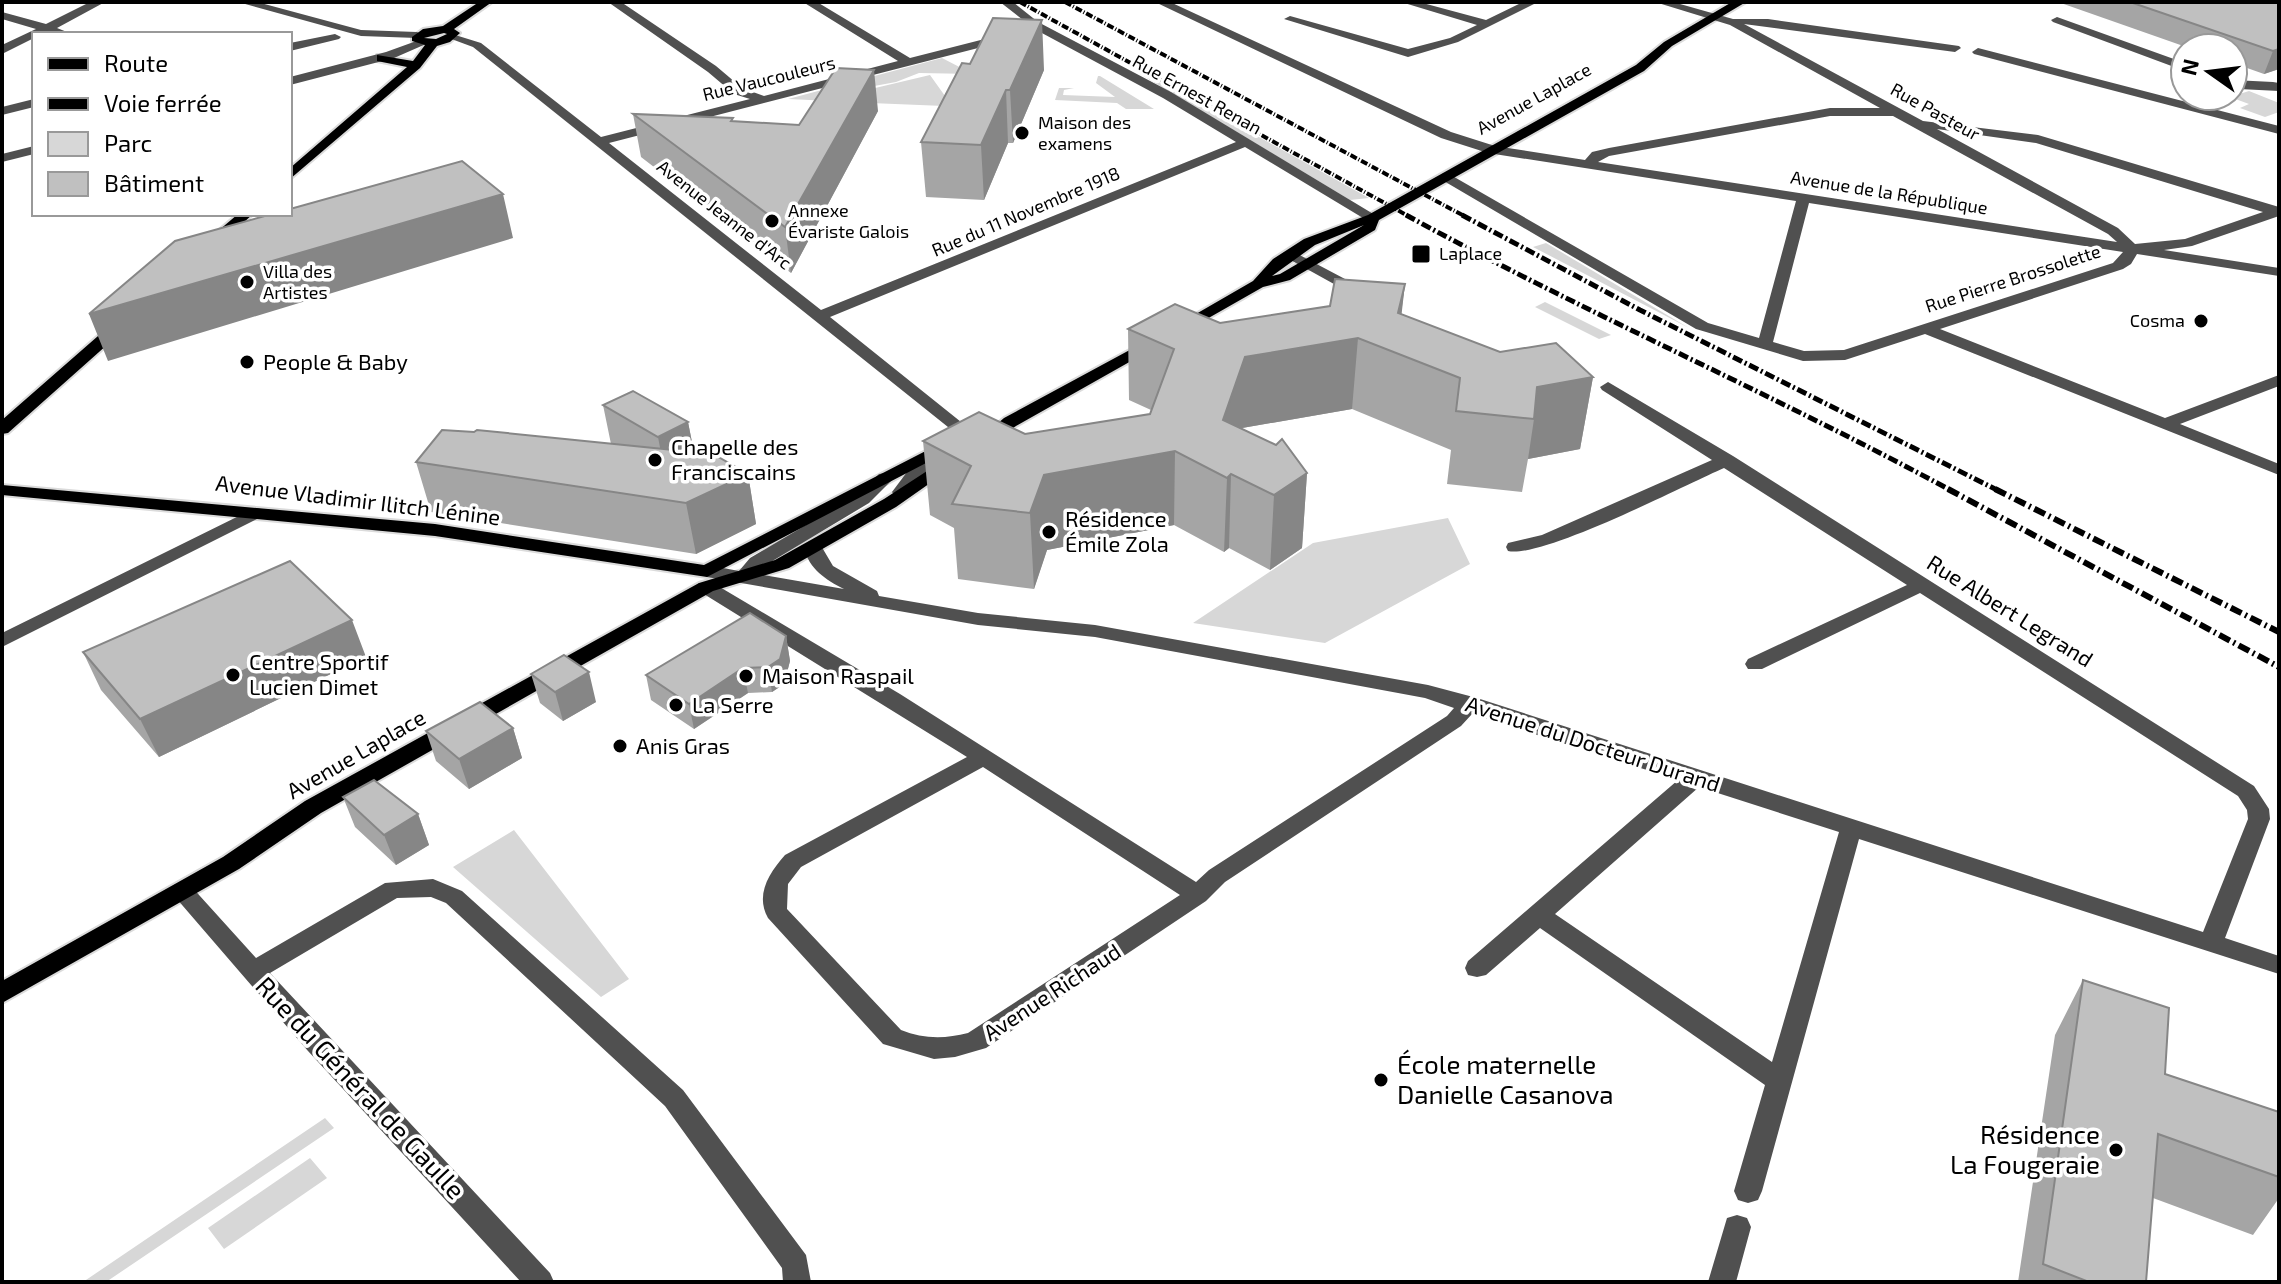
<svg xmlns="http://www.w3.org/2000/svg" width="2281" height="1284" font-family="'Exo 2',sans-serif">
<rect width="100%" height="100%" fill="#fff"/>
<path fill="#d7d7d7" d="M942 58 973 74 919 73 896 82 847 91 831 101 788 99Z
M1142 72 1369 198 1350 200 1140 74Z
M930 75 945 96 960 97 944 106 846 102 871 89Z
M1098 76H1100L1154 109H1126L1117 103 1055 100 1059 88H1074L1064 90 1063 95 1115 97 1096 83Z
M2249 91 2279 103V112L2265 117 2240 108 2249 104 2230 97Z
M1546 243 1689 328 1533 247Z
M1545 302 1611 335 1599 339 1535 307Z
M1448 518 1470 564 1325 643 1193 623 1313 543Z
M514 830 629 979 601 997 453 867Z
M325 1118 334 1128 106 1282H83Z
M310 1158 327 1178 224 1249 208 1228Z"/>
<g fill="none" stroke-linecap="round" stroke-linejoin="round">
<defs>
<path id="major" d="M479 2H492L454 29 460 33 450 42 437 46 420 68 290 179V168L407 67 377 61V55L413 61 425 45 412 41V37L423 29 443 26ZM444 33 447 34 436 39 424 38Z
M1732 2H1746L1672 46 1644 71 1379 220 1375 230 1290 280 1263 287 1184 332 1178 334 1170 329 1253 281 1273 259 1304 239 1368 215 1636 65 1664 42ZM1364 225 1280 274 1272 276 1315 245Z
M238 214H253L221 243H211V237Z
M120 320 128 325 126 328 8 433 2 434V420L114 322Z
M1150 339 1156 341V347L1016 426 985 447 976 442 1004 418Z
M947 440 953 441 956 445 953 449 707 577 435 536 2 495V485L435 524 704 565Z
M947 458 956 463 953 467 896 507 789 568 713 591 321 813 239 869 2 1003V981L223 857 305 801 699 583 775 560 884 499Z"/>
</defs>
<use href="#major" stroke="#dbdbdb" stroke-width="4"/>
<path fill="#505050" fill-rule="evenodd" d="M90 2H105L57 28 72 34H34V38L2 54V45L36 29 2 19V12L46 24Z
M238 2H257L361 30 417 32 423 35 417 38 361 36Z
M608 2H621L716 66 742 88 764 96 898 61 803 2H817L910 58 1032 27 1000 2H1013L1038 22 1171 92 1380 218 1368 221 1245 147 830 317 976 434 970 450 922 476 907 496H895L892 492 910 468 956 443 958 435 473 47 446 37 452 34 481 43 601 137 750 99 734 94 708 72ZM1040 32 1163 98 1236 142 821 310 609 143Z
M1155 2H1170L1451 132 1495 146 1585 160 1592 152 1609 148 1830 108H1880L1730 25 1655 2H1673L1733 19H1768L1959 46 1961 48 1955 52 1744 24 1923 121 2038 135 2279 207V216L2192 246 2164 250 2279 268V276L2137 254 2131 264 2123 269 1940 329 2165 418 2279 375V386L2180 424 2279 464V475L1925 334 1845 360 1803 361 1696 329 1437 177 1449 174 1708 323 1759 338 1796 201 1488 153 1441 138ZM1830 116H1893L2108 234 2117 242 1598 162 1609 156ZM1937 129 2036 143 2263 212 2185 239 2135 244 2118 228ZM1809 203 2123 252 2113 263 1844 350 1804 351 1773 342Z
M1401 2H1419L1486 20 1523 2H1538L1458 42 1408 57 1284 19 1290 16 1408 49 1450 38 1477 25Z
M2057 17 2185 63V71L2053 22 2051 20Z
M335 34 341 37 339 39 290 51V43Z
M422 39 428 42 426 44 394 58 290 85V77L386 52Z
M1978 48 2279 126V134L1974 54 1972 52Z
M2233 80 2273 82 2279 83V91L2239 89 2233 88Z
M34 99V107L2 115V107Z
M34 146V154L2 162V154Z
M1292 251 1362 288 1365 291 1357 296 1352 294 1287 258 1285 255Z
M1608 382 1733 456 2254 786 2269 809 2270 819 2225 938 2279 956V974L1859 839 1762 1191 1758 1200 1748 1203 1738 1200 1734 1191 1765 1085 1540 928 1486 975 1477 977 1468 975 1465 968 1468 961 1678 780 1472 714 1461 726 1225 882 1206 901 986 1048 955 1057 934 1059 883 1044 768 918C755 895 769 873 785 855L967 757 699 591 696 587 699 583H713L900 694 1196 882 1209 870 1447 716 1454 708 1425 698 1095 637 978 625 707 577 697 571 707 565 739 571 750 558 857 495 879 474 885 473 894 478 869 503 764 566 757 574 844 589C826 580 809 569 804 548L813 542 820 544 833 566 877 591 879 596 978 613 1095 625 1428 685 1477 698 2203 932 2248 819 2247 810 2238 796 1920 593 1762 669H1748L1745 664 1748 659 1907 585 1724 468C1685 485 1542 559 1508 551L1506 547 1508 543 1542 535 1712 460 1602 390 1600 387ZM983 767 1180 895 968 1033C945 1039 923 1039 901 1030L787 909 788 884 801 867ZM1699 787 1839 832 1772 1062 1555 914Z
M255 508 261 509 264 513 261 517 2 647V633Z
M433 879 462 891 683 1090 806 1255 811 1282H783L782 1268 665 1106 446 903 431 897 397 898 270 973 550 1273 554 1282H521L308 1051 170 891 174 885 182 882 190 885 256 958 385 883Z
M1737 1215 1747 1218 1751 1227 1736 1282H1708L1727 1218Z"/>
<use href="#major" fill="#000" fill-rule="evenodd"/>
<path stroke="#000" stroke-width="4" stroke-dasharray="7 2 1 2" stroke-linecap="butt" d="M1020 2 1410 217
M1065 2 1466 217"/>
<path stroke="#000" stroke-width="5" stroke-dasharray="10 3 2 3" stroke-linecap="butt" d="M1406 215C1585 313 1773 394 1952 491
M1462 215 1640 310 1999 491"/>
<path stroke="#000" stroke-width="6" stroke-dasharray="12 4 2 4" stroke-linecap="butt" d="M1948 489 2279 667
M1995 489 2279 632"/>
</g>
<path fill="#a5a5a5" d="M2058 2H2279V69L2264 74 2233 63V48H2189Z
M962 63 1044 70 1013 143H1008L984 200 926 197 921 142Z
M878 111 791 273 641 157 633 114 734 121 799 125Z
M1405 284 1401 314 1500 352 1593 377 1580 449 1528 459 1522 492 1447 484 1451 450 1352 409 1242 428V429L1307 473 1302 548 1270 570 1229 548 1224 552 1174 525 1047 550 1034 589 958 579 954 528 930 515 923 441 1025 434 1150 414 1151 410 1129 400 1128 329 1220 323 1330 306Z
M603 405 688 422 694 452 748 474 756 524 696 554 431 512 416 462 474 432 611 444Z
M786 636 790 661 784 684 772 692 748 693 694 729 651 700 646 675Z
M83 652 366 657 159 757 101 690Z
M531 674 596 702 563 721 540 703Z
M513 728 522 758 469 789 436 761 426 731Z
M343 797 418 814 429 845 396 865 355 827Z
M2083 980 2165 1074 2279 1112V1198L2253 1235 2153 1198 2146 1282H2018L2055 1035Z"/>
<path fill="#868686" d="M1042 20 1044 70 1013 143 1010 90Z
M2279 49V69L2264 74 2273 51Z
M874 70 878 111 791 273 785 227Z
M1006 90 1008 143 984 200 981 145Z
M503 194 513 238 108 361 89 314Z
M1405 284 1397 354 1398 313Z
M1358 338 1352 409 1242 428 1226 477 1223 420 1245 357Z
M1593 377 1580 449 1528 459 1534 419 1537 387Z
M688 422 697 468 667 484 658 437Z
M1175 451 1174 525 1047 550 1034 589 1030 513 1044 475Z
M1307 473 1302 548 1270 570 1274 495Z
M748 474 756 524 696 554 686 503Z
M1231 474 1229 548 1224 552 1227 478Z
M352 620 366 657 159 757 140 719Z
M786 636 790 661 784 684 772 692 768 667Z
M743 668 748 693 694 729 689 704Z
M589 672 596 702 563 721 555 692Z
M513 728 522 758 469 789 459 759Z
M418 814 429 845 396 865 384 835Z"/>
<path fill="#c0c0c0" stroke="#868686" stroke-width="2" d="M2130 2H2279V49L2273 51Z
M993 18 1042 20 1010 90H1006L981 145 921 142 962 63 970 64Z
M836 68 874 70 785 227 633 114 733 118 731 121 799 125Z
M462 161 503 194 89 314 175 241 272 214H290V209Z
M1335 279 1405 284 1398 313 1500 352 1556 343 1593 377 1537 387 1534 419 1456 411 1460 378 1358 338 1245 357 1223 420 1276 445 1282 439 1307 473 1274 495 1231 474 1227 478 1175 451 1044 475 1030 513 952 504 971 466 923 441 979 412 1025 434 1150 414 1174 349 1128 329 1175 304 1220 323 1330 306Z
M633 391 688 422 658 437 603 405Z
M442 430 474 432 477 430 713 454 748 474 686 503 416 462Z
M290 561 352 620 140 719 83 652Z
M750 613 786 636 780 659 768 667 743 668 689 704 646 675Z
M564 655 589 672 555 692 531 674Z
M480 702 513 728 459 759 426 731Z
M374 780 418 814 384 835 343 797Z
M2083 980 2169 1008 2165 1074 2279 1112V1177L2158 1134 2146 1282H2089L2043 1264Z"/>
<g fill="#000" stroke="#fff" stroke-width="3">
<circle cx="1022" cy="133" r="8"/>
<circle cx="772" cy="221" r="8"/>
<rect x="1411" y="244" width="20" height="20" rx="4"/>
<circle cx="247" cy="282" r="8"/>
<circle cx="2201" cy="321" r="8"/>
<circle cx="247" cy="362" r="8"/>
<circle cx="655" cy="460" r="8"/>
<circle cx="1049" cy="532" r="8"/>
<circle cx="233" cy="675" r="8"/>
<circle cx="746" cy="676" r="8"/>
<circle cx="676" cy="705" r="8"/>
<circle cx="620" cy="746" r="8"/>
<circle cx="1381" cy="1080" r="8"/>
<circle cx="2116" cy="1150" r="8"/>
</g>
<g text-anchor="middle" stroke-width="7" stroke-linejoin="round" paint-order="stroke">
<g font-size="18" fill="#000" stroke="#fff">
<text transform="translate(769 79) rotate(-14)" y="6">Rue Vaucouleurs</text>
<text transform="translate(1197 95) rotate(29)" y="6">Rue Ernest Renan</text>
<text transform="translate(1534 99) rotate(-29)" y="6">Avenue Laplace</text>
<text transform="translate(1935 112) rotate(29)" y="6">Rue Pasteur</text>
<text transform="translate(1889 193) rotate(9)" y="6">Avenue de la République</text>
<text transform="translate(1026 212) rotate(-23)" y="6">Rue du 11 Novembre 1918</text>
<text transform="translate(724 215) rotate(38)" y="6">Avenue Jeanne d'Arc</text>
<text transform="translate(2013 279) rotate(-18)" y="6">Rue Pierre Brossolette</text>
</g>
<g font-size="18" fill="#000" stroke="#fff" text-anchor="start">
<text x="1038" y="129">Maison des<tspan x="1038" dy="21">examens</tspan></text>
<text x="788" y="217">Annexe<tspan x="788" dy="21">Évariste Galois</tspan></text>
<text x="1439" y="260">Laplace</text>
<text x="263" y="278">Villa des<tspan x="263" dy="21">Artistes</tspan></text>
<text x="2185" y="327" text-anchor="end">Cosma</text>
</g>
<g font-size="22" fill="#000" stroke="#fff" text-anchor="start">
<text x="263" y="370">People &amp; Baby</text>
<text x="671" y="455">Chapelle des<tspan x="671" dy="25">Franciscains</tspan></text>
<text x="1065" y="527">Résidence<tspan x="1065" dy="25">Émile Zola</tspan></text>
<text x="249" y="670">Centre Sportif<tspan x="249" dy="25">Lucien Dimet</tspan></text>
<text x="762" y="684">Maison Raspail</text>
<text x="692" y="713">La Serre</text>
<text x="636" y="754">Anis Gras</text>
</g>
<g font-size="22" fill="#000" stroke="#fff">
<text transform="translate(358 500) rotate(7)" y="8">Avenue Vladimir Ilitch Lénine</text>
<text transform="translate(2010 611) rotate(32)" y="8">Rue Albert Legrand</text>
<text transform="translate(1593 744) rotate(18)" y="8">Avenue du Docteur Durand</text>
<text transform="translate(356 754) rotate(-30)" y="8">Avenue Laplace</text>
<text transform="translate(1052 992) rotate(-33)" y="8">Avenue Richaud</text>
</g>
<g font-size="26" fill="#000" stroke="#fff" text-anchor="start">
<text x="1397" y="1074">École maternelle<tspan x="1397" dy="30">Danielle Casanova</tspan></text>
<text x="2100" y="1144" text-anchor="end">Résidence<tspan x="2100" dy="30">La Fougeraie</tspan></text>
</g>
<g font-size="26" fill="#000" stroke="#fff">
<text transform="translate(360 1088) rotate(47)" y="9">Rue du Général de Gaulle</text>
</g>
</g>
<rect width="2281" height="1284" fill="none" stroke="#000000" stroke-width="8"/>
<rect x="32" y="32" width="260" height="184" fill="#ffffff" stroke="#999999" stroke-width="2"/>
<rect x="48" y="58" width="40" height="12" fill="#000000" stroke="#999999" stroke-width="2"/>
<text x="104" y="72" font-size="24" fill="#000000">Route</text>
<rect x="48" y="98" width="40" height="12" fill="#000000" stroke="#999999" stroke-width="2"/>
<text x="104" y="112" font-size="24" fill="#000000">Voie ferrée</text>
<rect x="48" y="132" width="40" height="24" fill="#d7d7d7" stroke="#999999" stroke-width="2"/>
<text x="104" y="152" font-size="24" fill="#000000">Parc</text>
<rect x="48" y="172" width="40" height="24" fill="#c0c0c0" stroke="#999999" stroke-width="2"/>
<text x="104" y="192" font-size="24" fill="#000000">Bâtiment</text>
<g transform="translate(2209 72) rotate(284)"><circle r="38" fill="#ffffff" stroke="#999999" stroke-width="2"/>
<path d="M0-6L14 30L0 20L-14 30Z" fill="#000000"/>
<text y="-12" font-size="22" font-weight="bold" text-anchor="middle" fill="#000000">N</text>
</g>
</svg>
